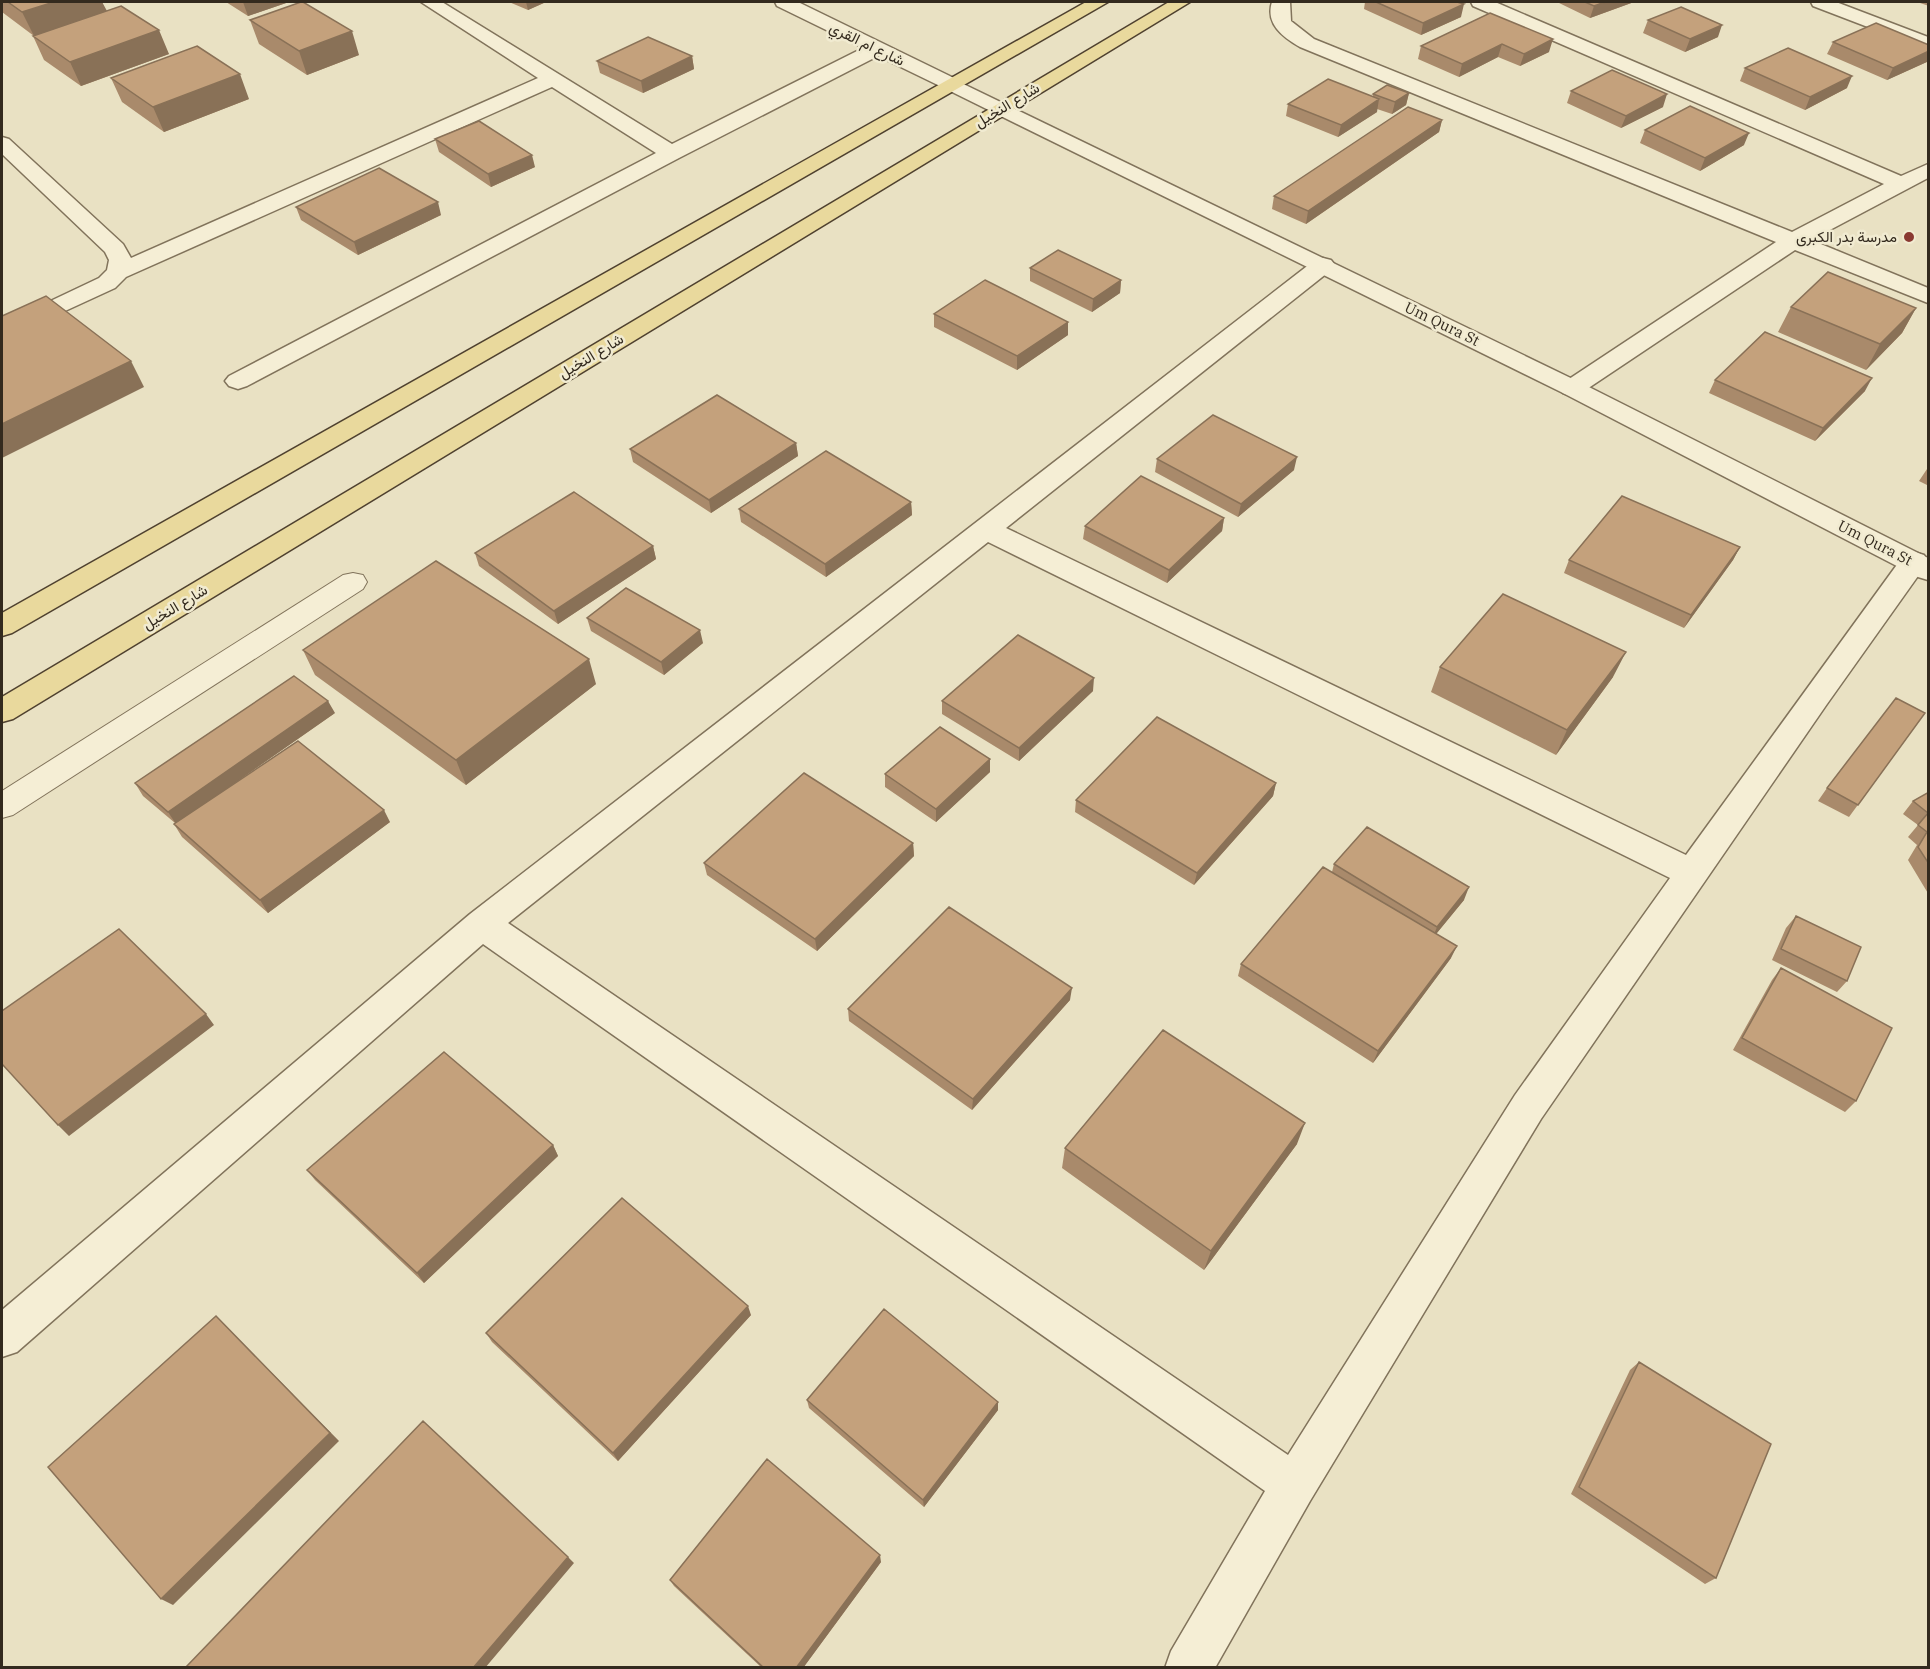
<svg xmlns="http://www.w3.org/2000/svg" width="1930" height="1669" font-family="'IBM Plex Serif',Vazirmatn,serif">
<rect width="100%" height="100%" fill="#e9e1c3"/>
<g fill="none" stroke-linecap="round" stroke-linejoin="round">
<defs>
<path id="service" d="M353 573 363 575 367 582 363 589 13 815 2 818V791L343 575Z"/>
<path id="minor" d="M421 2H442L672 144 863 48 777 6 775 2H798L958 80 961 84 958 88H944L878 56 679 158 247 386 238 389 229 386 225 381 229 376 656 153 552 87 126 277 115 288 2 340V324L99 278 107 270 109 260 105 252 2 154V137L9 139 123 244 131 258 538 78Z
M1272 2H1290L1291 21 1314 39 1792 232 1884 184 1473 6 1471 2H1495L1901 176 1928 164V178L1811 240 1928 288V303L1795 250 1581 393 1572 396 1563 393 1559 388 1563 383 1776 242 1300 47C1283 37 1265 24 1272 2Z
M1811 2H1836L1928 37V50L1813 6Z
M1323 258 1331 260 1335 265 1331 270 1006 528 1686 855 1904 555 1914 552 1924 555 1928 562 1827 704 1541 1119 1310 1501 1215 1668H1165L1171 1651 1265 1491 483 944 17 1352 2 1357V1310L470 914 1315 260ZM988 542 1670 878 1515 1095 1288 1455 508 923Z"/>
<path id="tertiary" d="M951 78 1581 383 1928 558V580L1918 577 1563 393 944 88 941 84 944 80Z"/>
<path id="primary" d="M1086 2H1108L12 633 2 636V613Z
M1169 2H1190L13 719 2 722V697Z"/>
</defs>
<use href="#service" stroke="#81735b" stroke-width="2"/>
<use href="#minor" stroke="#81735b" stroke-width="3"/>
<use href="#tertiary" stroke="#81735b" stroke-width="3"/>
<use href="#primary" stroke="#4f412f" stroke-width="3"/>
<use href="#service" fill="#f5eed5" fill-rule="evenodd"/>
<use href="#minor" fill="#f5eed5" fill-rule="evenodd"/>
<use href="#tertiary" fill="#f5eed5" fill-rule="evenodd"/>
<use href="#primary" fill="#e9d99d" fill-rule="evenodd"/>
</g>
<path fill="#a98a6b" d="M2 2H102L106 11 169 54 81 86 44 60 33 36H34L2 12Z
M226 2H289L248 16Z
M509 2H546L528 10Z
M1365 2H1457L1461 17 1421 35 1364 9Z
M1557 2H1634L1590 18Z
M1917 2H1929V6Z
M1490 13 1549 52 1520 66 1498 57 1459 77 1418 59 1421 46Z
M250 20 359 55 307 75 259 44Z
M1648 20 1718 37 1685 52 1643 33Z
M1833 42 1929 45V61L1887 80 1827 54Z
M692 56 694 69 643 93 600 73 597 61Z
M1745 68 1847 88 1805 110 1740 81Z
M111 78 249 99 164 132 122 102Z
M1571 91 1663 107 1621 128 1567 103Z
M1409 93 1406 105 1392 114 1377 109V112L1338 137 1286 116 1288 104 1373 97V94Z
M1442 120 1439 132 1306 224 1272 209 1274 196Z
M1645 130 1744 145 1700 171 1640 143Z
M435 139 535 167 491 187 439 152Z
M296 207 441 215 358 255 301 220Z
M1030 268 1121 280 1120 293 1092 312 1030 281Z
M1791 307 1916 308 1902 333 1866 370 1778 332Z
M934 314 1068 322V335L1017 370 934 327Z
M1715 380 1865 391 1815 441 1709 393Z
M796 443 798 456 711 513 633 462 630 449Z
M1157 459 1294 470 1238 517 1155 472Z
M1929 466V486L1919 481Z
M911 502 912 515 826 577 741 522 739 509Z
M1224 518 1222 531 1167 583 1083 539 1085 526Z
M653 546 656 559 558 624 479 566 475 553Z
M1740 547 1733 560 1684 628 1564 573 1569 560Z
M587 618 703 643 664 675 591 631Z
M303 650 596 684 466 785 315 675Z
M1440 667 1613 677 1556 755 1431 692Z
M1093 691 1019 761 942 714V701Z
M335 713 242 778 390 822 268 913 182 837 174 824 175 823 143 796 135 783Z
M1925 713 1849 817 1818 801 1827 788Z
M990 772 936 822 885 787V774Z
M1276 783 1273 796 1194 885 1075 812 1076 800Z
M1929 792V895L1908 860 1917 845 1908 837 1918 825 1903 814 1913 801Z
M913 843 914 856 817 951 707 875 704 863Z
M1334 864 1464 900 1436 934 1451 958 1373 1063 1238 976 1241 964 1332 872Z
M1796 916 1847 981 1837 992 1772 960 1786 928Z
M1781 968 1856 1101 1845 1112 1733 1050 1772 980Z
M1070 1000 972 1110 849 1021 848 1009Z
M1297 1144 1204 1270 1062 1168 1065 1148Z
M553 1145 558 1156 424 1283 315 1180 307 1170Z
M751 1315 618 1461 492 1342 486 1333Z
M1639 1362 1716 1578 1705 1584 1571 1494 1630 1370Z
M807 1400 998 1402V1410L924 1507 809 1408Z
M881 1562 803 1668H762L674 1586 670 1580Z"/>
<path fill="#897157" d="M54 2H102L107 11 34 36 22 12Z
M243 2H289L248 16Z
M526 2H546L528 10Z
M1605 2H1634L1590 18 1594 6Z
M1464 4 1461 17 1421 35 1423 23Z
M1722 25 1718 37 1685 52 1690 39Z
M159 30 169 54 81 86 70 62Z
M352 31 359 55 307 75 299 51Z
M1553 39 1549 52 1520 66 1524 54Z
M1502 44 1498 57 1459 77 1462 64Z
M1929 51V61L1887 80 1893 68Z
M692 56 694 69 643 93 641 81Z
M240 74 249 99 164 132 153 107Z
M1852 76 1847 88 1805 110 1810 97Z
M1409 93 1406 105 1392 114 1395 102Z
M1667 94 1663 107 1621 128 1626 116Z
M1379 99 1377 112 1338 137 1341 125Z
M1442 120 1439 132 1306 224 1308 211Z
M1749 133 1744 145 1700 171 1705 158Z
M532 155 535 167 491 187 488 174Z
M438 202 441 215 358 255 354 242Z
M1121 280 1120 293 1092 312 1093 299Z
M1916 308 1902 333 1866 370 1880 344Z
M1068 322V335L1017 370V356Z
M131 361 144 387 2 458V424Z
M1872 378 1865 391 1815 441 1823 428Z
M796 443 798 456 711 513 709 500Z
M1297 457 1294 470 1238 517 1241 504Z
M911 502 912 515 826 577 825 564Z
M1224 518 1222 531 1167 583 1169 570Z
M653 546 656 559 558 624 554 611Z
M1740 547 1733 560 1684 628 1691 615Z
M700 630 703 643 664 675 661 662Z
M1626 652 1613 677 1556 755 1567 730Z
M589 659 596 684 466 785 456 760Z
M1094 678 1093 691 1019 761V748Z
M328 701 335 713 176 824 168 812Z
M990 759V772L936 822V809Z
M1276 783 1273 796 1194 885 1197 873Z
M384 810 390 822 268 913 260 900Z
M913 843 914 856 817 951 815 939Z
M1469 887 1464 900 1432 939 1437 927Z
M1457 946 1451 958 1373 1063 1378 1051Z
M1072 988 1070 1000 972 1110 973 1099Z
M206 1014 214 1025 69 1136 58 1125Z
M1305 1123 1297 1144 1204 1270 1211 1251Z
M553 1145 558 1156 424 1283 417 1273Z
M748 1306 751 1315 618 1461 613 1453Z
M216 1316 339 1441 173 1605 161 1599Z
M998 1402V1410L924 1507 923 1500Z
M880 1555 881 1562 803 1668H796Z
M568 1557 574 1563 485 1668H473Z"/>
<path fill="#c4a17c" stroke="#897157" stroke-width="1.5" d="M8 2H54L22 12Z
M301 2H303L352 31 299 51 250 20Z
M1376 2H1457L1464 4 1423 23Z
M1585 2H1605L1594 6Z
M121 6 159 30 70 62 33 36Z
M1681 7 1722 25 1690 39 1648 20Z
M1490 13 1553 39 1524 54 1502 44 1462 64 1421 46Z
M1876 23 1929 45V51L1893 68 1833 42Z
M648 37 692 56 641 81 597 61Z
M197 46 240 74 153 107 111 78Z
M1788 48 1852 76 1810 97 1745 68Z
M1612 70 1667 94 1626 116 1571 91Z
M1328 79 1379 99 1341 125 1288 104Z
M1387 85 1409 93 1395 102 1373 94Z
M1690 106 1749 133 1705 158 1645 130Z
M1408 107 1442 120 1308 211 1274 196Z
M479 121 532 155 488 174 435 139Z
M379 168 438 202 354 242 296 207Z
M1058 250 1121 280 1093 299 1030 268Z
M1828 272 1916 308 1880 344 1791 307Z
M985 280 1068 322 1017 356 934 314Z
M46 296 131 361 2 424V316Z
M1765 332 1872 378 1823 428 1715 380Z
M717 395 796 443 709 500 630 449Z
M1213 415 1297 457 1241 504 1157 459Z
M826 451 911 502 825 564 739 509Z
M1141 476 1224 518 1169 570 1085 526Z
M574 492 653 546 554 611 475 553Z
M1622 496 1740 547 1691 615 1569 560Z
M436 561 589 659 456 760 303 650Z
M626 588 700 630 661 662 587 618Z
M1503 594 1626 652 1567 730 1440 667Z
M1018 635 1094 678 1019 748 942 701Z
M294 676 328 701 168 812 135 783Z
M1896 698 1925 713 1858 805 1827 788Z
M1157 717 1276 783 1197 873 1076 800Z
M940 727 990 759 936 809 885 774Z
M298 741 384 810 260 900 174 824Z
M804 773 913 843 815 939 704 863Z
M1929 792V864L1918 847 1927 832 1918 825 1928 813 1913 801Z
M1367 827 1469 887 1437 927 1334 864Z
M1323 867 1457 946 1378 1051 1241 964Z
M949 907 1072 988 973 1099 848 1009Z
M1796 916 1861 947 1847 981 1781 949Z
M119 929 206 1014 58 1125 2 1064V1011Z
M1781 968 1892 1028 1856 1101 1742 1038Z
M1163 1030 1305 1123 1211 1251 1065 1148Z
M444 1052 553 1145 417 1273 307 1170Z
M622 1198 748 1306 613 1453 486 1333Z
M884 1309 998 1402 923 1500 807 1400Z
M216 1316 330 1433 161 1599 48 1467Z
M1639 1362 1771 1444 1716 1578 1579 1487Z
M423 1421 568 1557 473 1668H185Z
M767 1459 880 1555 796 1668H764L670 1580Z"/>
<circle fill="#8a3931" stroke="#f1ebd1" stroke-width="2" cx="1909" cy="237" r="6"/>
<g text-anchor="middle" stroke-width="5" stroke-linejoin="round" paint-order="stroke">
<g font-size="15" fill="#332a1e" stroke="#f1ebd1">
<text transform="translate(867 44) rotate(26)" y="5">شارع ام القري</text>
<text transform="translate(1007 105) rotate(-31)" y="5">شارع النخيل</text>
<text transform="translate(1442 324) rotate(26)" y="5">Um Qura St</text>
<text transform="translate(591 356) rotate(-31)" y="5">شارع النخيل</text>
<text transform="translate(1875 543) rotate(27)" y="5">Um Qura St</text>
<text transform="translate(175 607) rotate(-31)" y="5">شارع النخيل</text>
</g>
<g font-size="15" fill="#332a1e" stroke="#f1ebd1" text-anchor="end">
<text x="1897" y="242">مدرسة بدر الكبرى</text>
</g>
</g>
<rect width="1930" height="1669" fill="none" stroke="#332a1e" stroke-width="6"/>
</svg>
